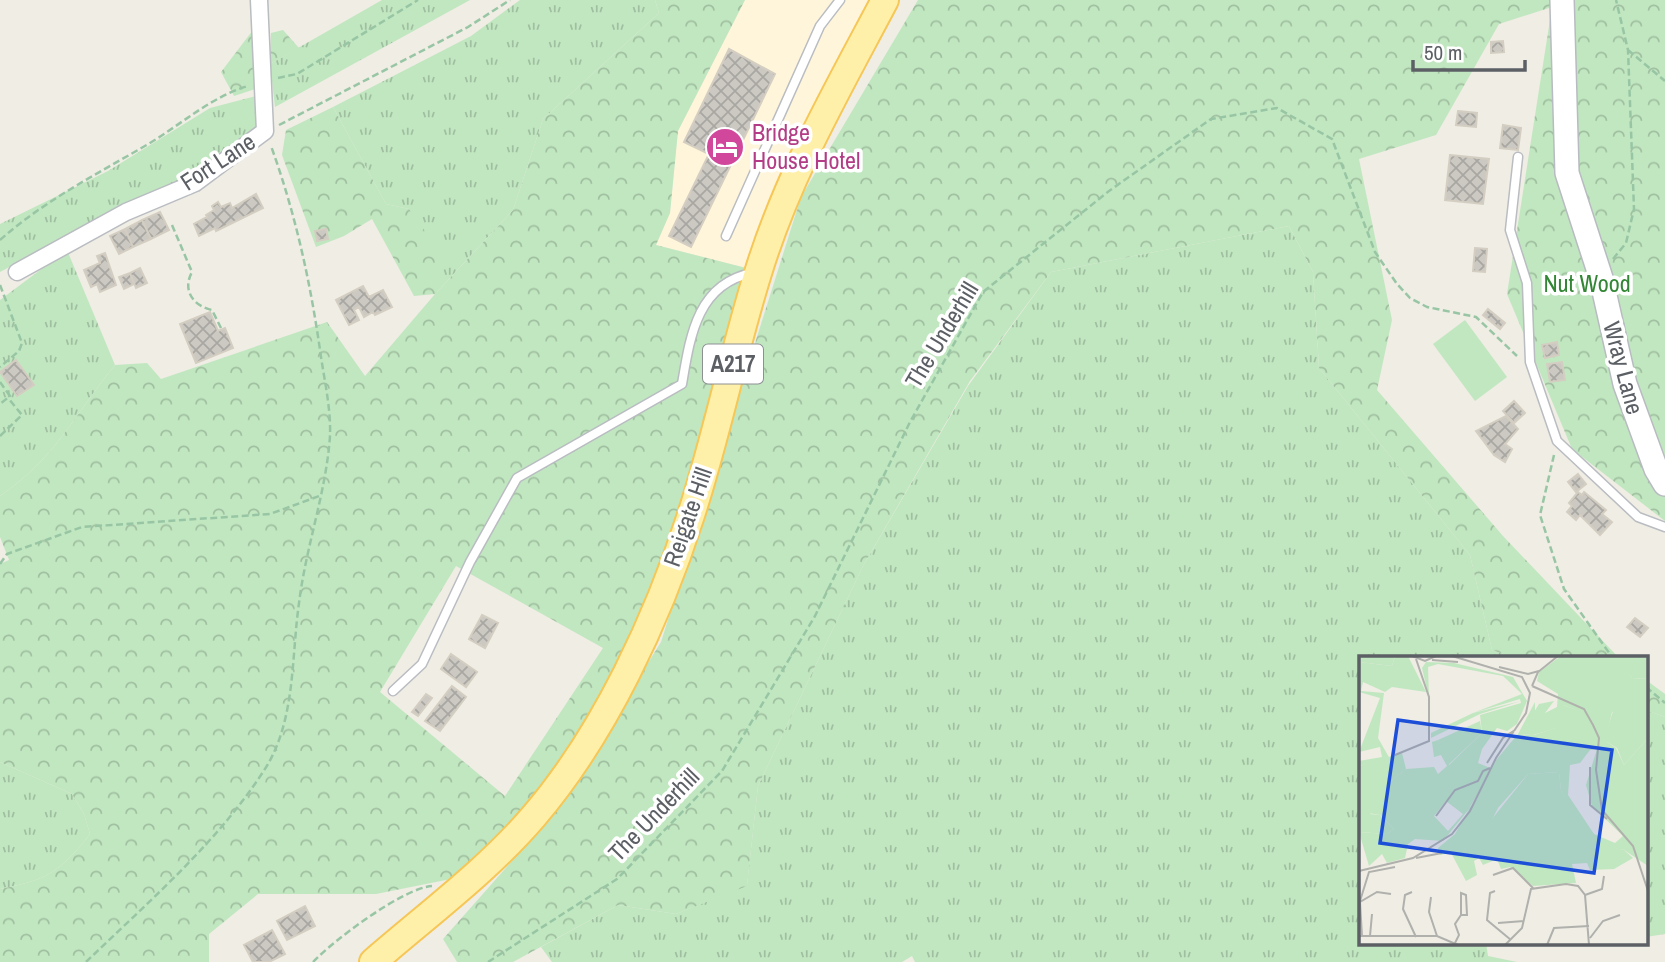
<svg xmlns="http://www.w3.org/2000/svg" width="1665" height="962" font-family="'Archivo Narrow',sans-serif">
<defs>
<pattern id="grass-tufts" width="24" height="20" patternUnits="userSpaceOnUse" patternTransform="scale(1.75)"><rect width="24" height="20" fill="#c1e7c0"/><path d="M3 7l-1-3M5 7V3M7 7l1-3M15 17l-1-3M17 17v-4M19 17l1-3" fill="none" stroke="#a0bfa0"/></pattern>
<pattern id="forest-crowns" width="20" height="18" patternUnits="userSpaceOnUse" patternTransform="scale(1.75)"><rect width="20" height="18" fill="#c1e7c0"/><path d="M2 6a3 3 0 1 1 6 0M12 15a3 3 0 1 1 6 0" fill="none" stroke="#a0bfa0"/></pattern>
<pattern id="building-cross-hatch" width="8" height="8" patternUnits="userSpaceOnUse" patternTransform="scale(1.75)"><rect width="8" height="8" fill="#ccc9c3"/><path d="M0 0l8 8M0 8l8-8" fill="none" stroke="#a9a7a2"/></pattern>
</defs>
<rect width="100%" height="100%" fill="#efede4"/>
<path fill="#fff5da" d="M745 0H885L758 271 656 245 670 213 678 131Z"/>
<path fill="url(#grass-tufts)" d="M382 0H470L275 107 270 64Z
M520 0H655L659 13 543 119 513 210 436 293 409 209 386 204 333 107 471 36Z
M260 95 261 127 204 174 165 187 124 206 0 272V224L108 171 210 108Z
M1289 226 1313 272 1319 368 1470 555 1492 650 1511 657H1360V943H1486L1488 956 1517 962H915L912 956 902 962H552L541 947 618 905 676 914 747 885 758 786 863 566 968 386 1051 272Z
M67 250 115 365C73 416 57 457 0 496V300Z
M1646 710 1665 717V934L1646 937Z
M0 762 72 794 84 814 90 834C60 872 47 880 0 889Z"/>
<path fill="url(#forest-crowns)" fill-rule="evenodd" d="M655 0H745L678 131 670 213 656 245 758 271 691 516 592 734 476 874 376 894H258L209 934V962H0V889C47 880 60 872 90 834L84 814 72 794 0 762V564L9 560 0 537V496C57 457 73 416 115 365L147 363 161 379 327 322 365 376 435 294 414 296 372 219 344 236 316 247 282 155 286 130 333 107 386 204 409 209 435 245 437 292 513 210 543 119 659 13ZM456 566 603 648 505 796 380 692Z
M918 0H1665V521L1572 449 1507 294 1552 7 1499 24 1436 135 1359 159 1392 320 1377 390 1503 536 1618 657H1511L1492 650 1470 555 1319 368 1313 272 1289 226 1051 272 970 381 863 566 758 786 747 886 676 914 618 905 513 962H457L443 939 557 810 661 642 801 197Z
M253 30 258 88 234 96 221 72Z
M283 30 299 48 270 64 271 33Z
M1646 680 1665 694V717L1646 710Z"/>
<path fill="#c1e7c0" d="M1465 320 1507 377 1475 401 1433 344Z"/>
<path fill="url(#building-cross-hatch)" stroke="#d4cec2" stroke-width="2" d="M1503 41 1504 52 1491 53V42Z
M729 49 775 74 691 247 669 236 709 154 684 142Z
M1458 111 1477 113 1476 127 1456 125Z
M1503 125 1521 128 1518 150 1500 148Z
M1450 155 1489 159 1483 204 1445 200Z
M256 194 263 208 216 231 215 228 199 236 194 224 207 217 206 215 214 210 212 206 218 202 221 207 230 203 232 208Z
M160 212 169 230 151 239 142 220Z
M142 220 151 239 133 247 125 229Z
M125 229 133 247 119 254 110 236Z
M326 229 328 239 317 241 315 231Z
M1475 248 1487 249 1485 272 1473 271Z
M105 253 116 285 100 292 97 284 91 287 84 270 100 263 97 256Z
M140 268 147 283 136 288 130 273Z
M130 273 134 284 124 289 119 277Z
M363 286 369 297 383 290 392 307 375 315 373 312 364 317 359 307 354 310 359 320 349 325 336 300Z
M1488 309 1505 323 1500 329 1483 315Z
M210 312 218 331 225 328 233 348 196 363 180 324Z
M1557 342 1559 355 1545 358 1542 345Z
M16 360 34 385 17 396 0 372Z
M1562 362 1565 380 1550 382 1547 364Z
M1514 401 1525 413 1514 423 1503 411Z
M1506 416 1518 429 1505 444 1512 449 1505 462 1494 455 1476 431Z
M1578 474 1586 484 1576 492 1568 482Z
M1578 492 1582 495 1584 492 1606 510 1602 514 1612 522 1600 535 1580 515 1576 520 1567 512 1572 506 1569 503Z
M482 615 498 623 485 648 469 639Z
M1635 618 1648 628 1640 637 1627 627Z
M451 654 477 672 466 687 441 669Z
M452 686 466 697 440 731 425 721Z
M426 694 432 698 418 716 412 712Z
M305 906 315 926 287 940 277 921Z
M272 930 285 954 269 962H253L244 945Z"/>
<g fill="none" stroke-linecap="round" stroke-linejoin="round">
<defs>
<path id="lane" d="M1518 157 1510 230 1527 283 1530 362 1557 441 1638 517 1665 527
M726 236 820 26 840 0
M393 691 422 664 470 562 517 478 682 384C690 337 697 284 752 273"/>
<path id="street" d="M17 272 126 212 195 183 265 131 259 0"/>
<path id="secondary" d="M1562 0 1567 173 1601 278 1625 384 1656 469 1665 484"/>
<path id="primary" d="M373 962C427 915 487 871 534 816 605 733 658 618 691 515 717 435 733 353 758 273 788 175 838 89 885 0"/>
</defs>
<use href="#lane" stroke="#b9bcc1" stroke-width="11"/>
<use href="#street" stroke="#b9bcc1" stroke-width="19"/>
<use href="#secondary" stroke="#b8bbc1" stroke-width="26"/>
<use href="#primary" stroke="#f6c657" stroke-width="30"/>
<path stroke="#98c6a4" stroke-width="2.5" stroke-dasharray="7 3.5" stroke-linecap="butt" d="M1628 50 1665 81
M278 78 297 74 418 0
M279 125 468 27 510 0
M172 225 192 272C182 290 193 306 212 310L221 328
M0 240C45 200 99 173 150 143 183 123 211 97 248 86
M1613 259 1626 243 1634 209 1628 50 1616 0
M0 285 22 343 19 351 0 367
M0 382 10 396 0 404
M0 436 22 415 8 398
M1554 455 1540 515 1564 589 1612 657
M0 564 7 554 82 527 270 514 322 495
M1646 687 1665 703
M86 962C147 903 216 844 263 772 296 723 291 659 299 603 306 546 326 493 330 436 331 410 325 383 321 357 311 285 296 215 271 146
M313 962C334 940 403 888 432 886
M488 962 617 879 722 771 815 616 910 422 983 292 1109 191 1211 119 1277 108 1332 139 1375 252 1397 284 1410 298 1427 307 1476 317 1517 356"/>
<use href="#lane" stroke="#fff" stroke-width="8"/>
<use href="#street" stroke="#fff" stroke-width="16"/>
<use href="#secondary" stroke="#fff" stroke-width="23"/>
<use href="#primary" stroke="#fff0a9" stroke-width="26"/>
</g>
<defs>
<symbol id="hotel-disc" viewBox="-11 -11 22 22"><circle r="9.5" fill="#d1479c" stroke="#fff"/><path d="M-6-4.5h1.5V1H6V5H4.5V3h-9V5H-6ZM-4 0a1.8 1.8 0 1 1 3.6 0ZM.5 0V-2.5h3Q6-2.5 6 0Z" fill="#fff"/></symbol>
</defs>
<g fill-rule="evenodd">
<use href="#hotel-disc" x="703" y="125" width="44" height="44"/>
</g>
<g text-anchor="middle" stroke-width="7" stroke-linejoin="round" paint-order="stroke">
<rect fill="#fff" stroke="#8d9093" stroke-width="2" x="703" y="344.5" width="60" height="39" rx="5"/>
<g font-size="23" font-weight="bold" fill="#5c6065">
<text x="733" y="372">A217</text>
</g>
<g font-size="24" fill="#b23c85" stroke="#fff" text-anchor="start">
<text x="752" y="141">Bridge<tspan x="752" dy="28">House Hotel</tspan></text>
</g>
<g font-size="24" fill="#5c6065" stroke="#fff">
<text transform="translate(218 162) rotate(-33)" y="8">Fort Lane</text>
<text transform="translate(942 335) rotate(-59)" y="8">The Underhill</text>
<text transform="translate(1623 368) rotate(75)" y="8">Wray Lane</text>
<text transform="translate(688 517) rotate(-71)" y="8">Reigate Hill</text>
<text transform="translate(654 815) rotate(-46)" y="8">The Underhill</text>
</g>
<g font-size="24" fill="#328635" stroke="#fff">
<text x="1587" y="292">Nut Wood</text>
</g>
</g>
<g transform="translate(1359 656)">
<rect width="289" height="289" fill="#efede4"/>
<path d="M0 0H36L33 10 0 6ZM267 14 273 22 289 23V82L265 109 258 92 248 86V74ZM162 45 121 58 72 82V77L114 57ZM176 46V56L168 69 205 49 220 55 215 67 174 79 159 78ZM121 65 123 77 89 109 79 84ZM43 97 47 113 28 128 30 136 11 158 21 159 35 173 28 178 0 176V110ZM200 116 202 135 218 162 248 190 265 194 274 202 255 213 231 214 228 207 213 208 217 227 174 230 151 211 142 213 138 203 124 209 120 202 115 205 118 219 107 225 91 195 109 193 169 118Z" fill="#c1e7c0"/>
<path d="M36 0H49L67 36 33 31 26 36 4 26 2 35 25 37 19 82 31 103 0 110V105L23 101 21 91 0 96 21 42 0 36V6L33 10ZM202 0H289V23L273 22 267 15 264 30H271L274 41H259L258 49 267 52 253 56 248 77V86L257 92 265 109 289 82V210L265 194 248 191 219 174 217 162 202 135 200 116 169 118 139 152 119 191 81 199 79 192 96 178 138 103 159 78 175 79 215 66 219 55 205 49 188 64 167 69 180 48 195 45 186 57 198 51 199 38 178 25 180 16ZM238 93 227 129 233 150 264 180 256 187 235 178 209 139 211 109 221 107 231 94ZM67 6 95 7 154 21 168 45 158 68 148 75 138 72 123 93 119 107 131 112 118 143 84 185 56 183 49 188 46 202 28 207 23 198 10 210 0 176 28 178 35 173 21 159 3 156 13 140 29 136 28 128 47 113 75 111 79 118 88 110 82 99 75 101 73 86 79 84 90 109 123 77 121 59 162 47 161 43 114 57 163 38 144 20 79 8 69 11 70 42 63 12ZM87 145 104 158 89 175 75 160Z" fill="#c1e7c0" fill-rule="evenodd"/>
<path fill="none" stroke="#b0b1ad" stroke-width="2" d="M53 0 66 5 77 0M73 4 99 6M140 11 169 18 180 15M173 30 225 53 234 69 240 82 237 114 243 154 274 190 289 235M173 30 179 16 199 0M36 99 70 85V41L57 3M128 107 144 82 156 74M231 111V149L248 163M77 160 96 134 119 125 124 115 131 112M57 202 83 197M0 215 54 202 93 178 111 155 137 102 167 57 171 37 163 21 93 0M134 219 154 212 174 232M136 235 131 237 128 264 152 284M53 236 46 239 44 253 57 281M102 237 107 239 108 259H102ZM226 239 243 233 245 220M72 241 70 256 78 280M1 245 10 216 36 211M289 258V285M139 267 165 265M0 280H78L99 289M3 280 1 246 18 236 32 238M11 280 13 258M231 282 244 265 261 259M96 287 100 279 96 268 102 259M146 289 163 272 172 233 207 228 219 230 226 239 230 289M188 289 195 272 230 270"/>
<path fill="#1d4ed8" fill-opacity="0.15" stroke="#1d4ed8" stroke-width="3.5" d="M39 64 253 94 235 217 21 187Z"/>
<rect width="289" height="289" fill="none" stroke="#5c6065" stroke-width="3.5"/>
</g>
<path d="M1413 60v10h112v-10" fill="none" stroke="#5c6065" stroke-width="3.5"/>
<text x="1424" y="60" font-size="21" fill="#5c6065" stroke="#ffffff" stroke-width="5" paint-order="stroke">50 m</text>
</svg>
